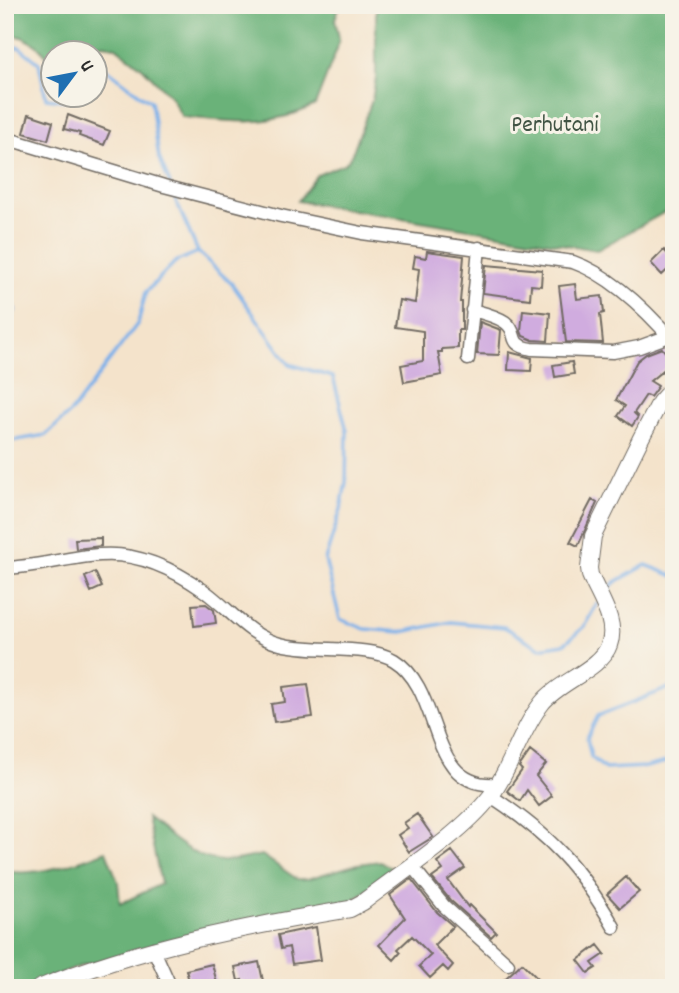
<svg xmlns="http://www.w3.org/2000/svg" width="679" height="993" font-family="Dekko,sans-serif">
<rect width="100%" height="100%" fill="#f7f3e8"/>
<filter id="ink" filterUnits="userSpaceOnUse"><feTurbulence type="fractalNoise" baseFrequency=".0143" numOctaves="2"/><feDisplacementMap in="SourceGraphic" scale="14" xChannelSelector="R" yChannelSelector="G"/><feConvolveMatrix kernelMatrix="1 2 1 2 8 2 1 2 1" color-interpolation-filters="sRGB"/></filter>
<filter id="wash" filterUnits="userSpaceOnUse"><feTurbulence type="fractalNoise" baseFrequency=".00686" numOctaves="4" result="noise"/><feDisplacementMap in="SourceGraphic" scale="28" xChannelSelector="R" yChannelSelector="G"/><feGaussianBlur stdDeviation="1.57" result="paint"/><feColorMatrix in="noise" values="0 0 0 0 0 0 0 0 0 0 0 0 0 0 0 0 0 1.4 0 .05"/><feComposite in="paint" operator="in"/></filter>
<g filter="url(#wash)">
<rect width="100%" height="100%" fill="#f4e3cb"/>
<path fill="#6ab279" stroke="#4a6e52" stroke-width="2" d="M5 5H340L335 19 339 38 337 49 315 105C268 129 232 121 182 117L171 97 142 67 116 47 105 44 84 46 75 52H52V64C42 45 26 36 5 33Z
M376 5H674V207L597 250 298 201 317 175 346 163 352 154 372 100 376 78Z
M147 818C168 834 195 861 223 861 236 861 249 857 262 855L297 879H307L358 864 380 861 395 870 348 904 83 965 26 988H5V871C39 877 75 863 106 851L118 882 120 904 161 884Z"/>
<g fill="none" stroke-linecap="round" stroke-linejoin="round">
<path stroke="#7cb0e9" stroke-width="3.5" d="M5 50 19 47 39 63 46 98 64 100 67 94
M94 65 99 63 139 94 151 101 159 158 170 184
M172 192 198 252 232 284 289 364 333 377 347 431 346 482 341 509 325 560 340 619 365 629 402 632 451 622 504 627 540 648 564 644 583 628 597 604
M5 289 15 310 5 330
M5 429 11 441 46 435 72 411 138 323 146 292 175 262 198 252
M604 595 614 583 646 565 674 576
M674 686 598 716 587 738 591 757 605 769 646 767 674 760"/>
</g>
<g id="blocks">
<path fill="#d0acdf" d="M29 114 53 122 48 140 24 133Z
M68 115 110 131 104 145 79 136 80 133 64 129Z
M664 250 674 261V264L662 275 651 263Z
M427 251 464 256 460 302H462V330H458V348L442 349V352H438L442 375 404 382 401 365 423 361V331L395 327 399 300 415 303 419 269 413 268 415 256 426 258Z
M486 265 542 270 541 286 531 285 530 299 483 293Z
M575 284 577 299 602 296 604 313 600 314 603 343 566 342 559 286Z
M523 310 550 313 548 341 533 340 523 336 521 331Z
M480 322 501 330 499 355 477 354Z
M662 348 673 362 650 381 658 386 650 397 646 395 634 413 638 417 632 426 618 416 625 406 616 400 637 361 646 354Z
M509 352 532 358 531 371 508 370Z
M572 362 574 374 555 377 553 365Z
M592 500 597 503 578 546 570 542Z
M101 538V546L76 549 75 539Z
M95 572 102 587 91 592 85 577Z
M206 604 214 610 216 623 194 626 192 605Z
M308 684 313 717 274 722 271 704 285 702 283 687Z
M530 751 546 764 536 776 552 796 539 806 527 790 520 801 507 791 522 770 519 767Z
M417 814 433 837 409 852 398 835 408 828 404 823Z
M452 851 465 868 448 880 468 907 469 905 496 932 491 937 450 900 432 878 443 870 437 862Z
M626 877 639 892 620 908 607 894Z
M411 879 437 912 453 926 434 945 453 965 448 971 443 966 430 978 419 966 431 955 412 936 398 949 401 952 394 960 379 945 405 918 390 895Z
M316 927 321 960 292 964 289 947 281 949 278 935Z
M598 945 605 954 592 963 596 968 588 973 578 960Z
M259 962 263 981 243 985 242 980 238 981 235 967Z
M522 963 537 978 526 988H495Z
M212 964 217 983 191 988 186 970Z"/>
</g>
</g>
<g filter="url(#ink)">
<use href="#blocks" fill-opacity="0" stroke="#716b63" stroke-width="2"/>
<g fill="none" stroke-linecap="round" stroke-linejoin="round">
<defs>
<path id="street" d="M5 138 164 186 281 216 362 233 573 262C610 275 648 312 674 342
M472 310C483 313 496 316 505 322 521 334 505 344 532 349L613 352 639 347 669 336
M468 359 479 248
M5 568C37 567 68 557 100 555 138 552 172 568 203 590 229 608 248 636 280 644 313 653 368 644 394 660 445 691 425 790 497 784
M491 796C550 835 579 866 614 927
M411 865 444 906 508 964
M153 948 171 988"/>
<path id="secondary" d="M39 988C140 947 243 927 350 909L363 902C402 872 461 834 490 797 511 769 520 731 542 703 558 682 601 669 609 645 618 622 599 597 590 575L589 568 593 536 641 438 660 402 674 386"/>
</defs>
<use href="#street" stroke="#716b63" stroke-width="15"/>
<use href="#secondary" stroke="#716b63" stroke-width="18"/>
<use href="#street" stroke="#fff" stroke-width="12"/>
<use href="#secondary" stroke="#fff" stroke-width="16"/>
</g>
</g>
<g text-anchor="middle" stroke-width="6" stroke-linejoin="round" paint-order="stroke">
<g font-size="24" fill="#415444" stroke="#f7f3e8">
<text x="555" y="131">Perhutani</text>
</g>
</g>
<rect width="679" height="993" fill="none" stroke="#f7f3e8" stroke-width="28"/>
<g transform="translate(74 74) rotate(58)"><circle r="33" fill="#f7f3e8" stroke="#a5a39c" stroke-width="2"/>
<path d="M0-5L12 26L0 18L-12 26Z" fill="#1f6fb2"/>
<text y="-10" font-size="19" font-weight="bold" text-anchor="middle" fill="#2b2b2b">U</text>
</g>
</svg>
